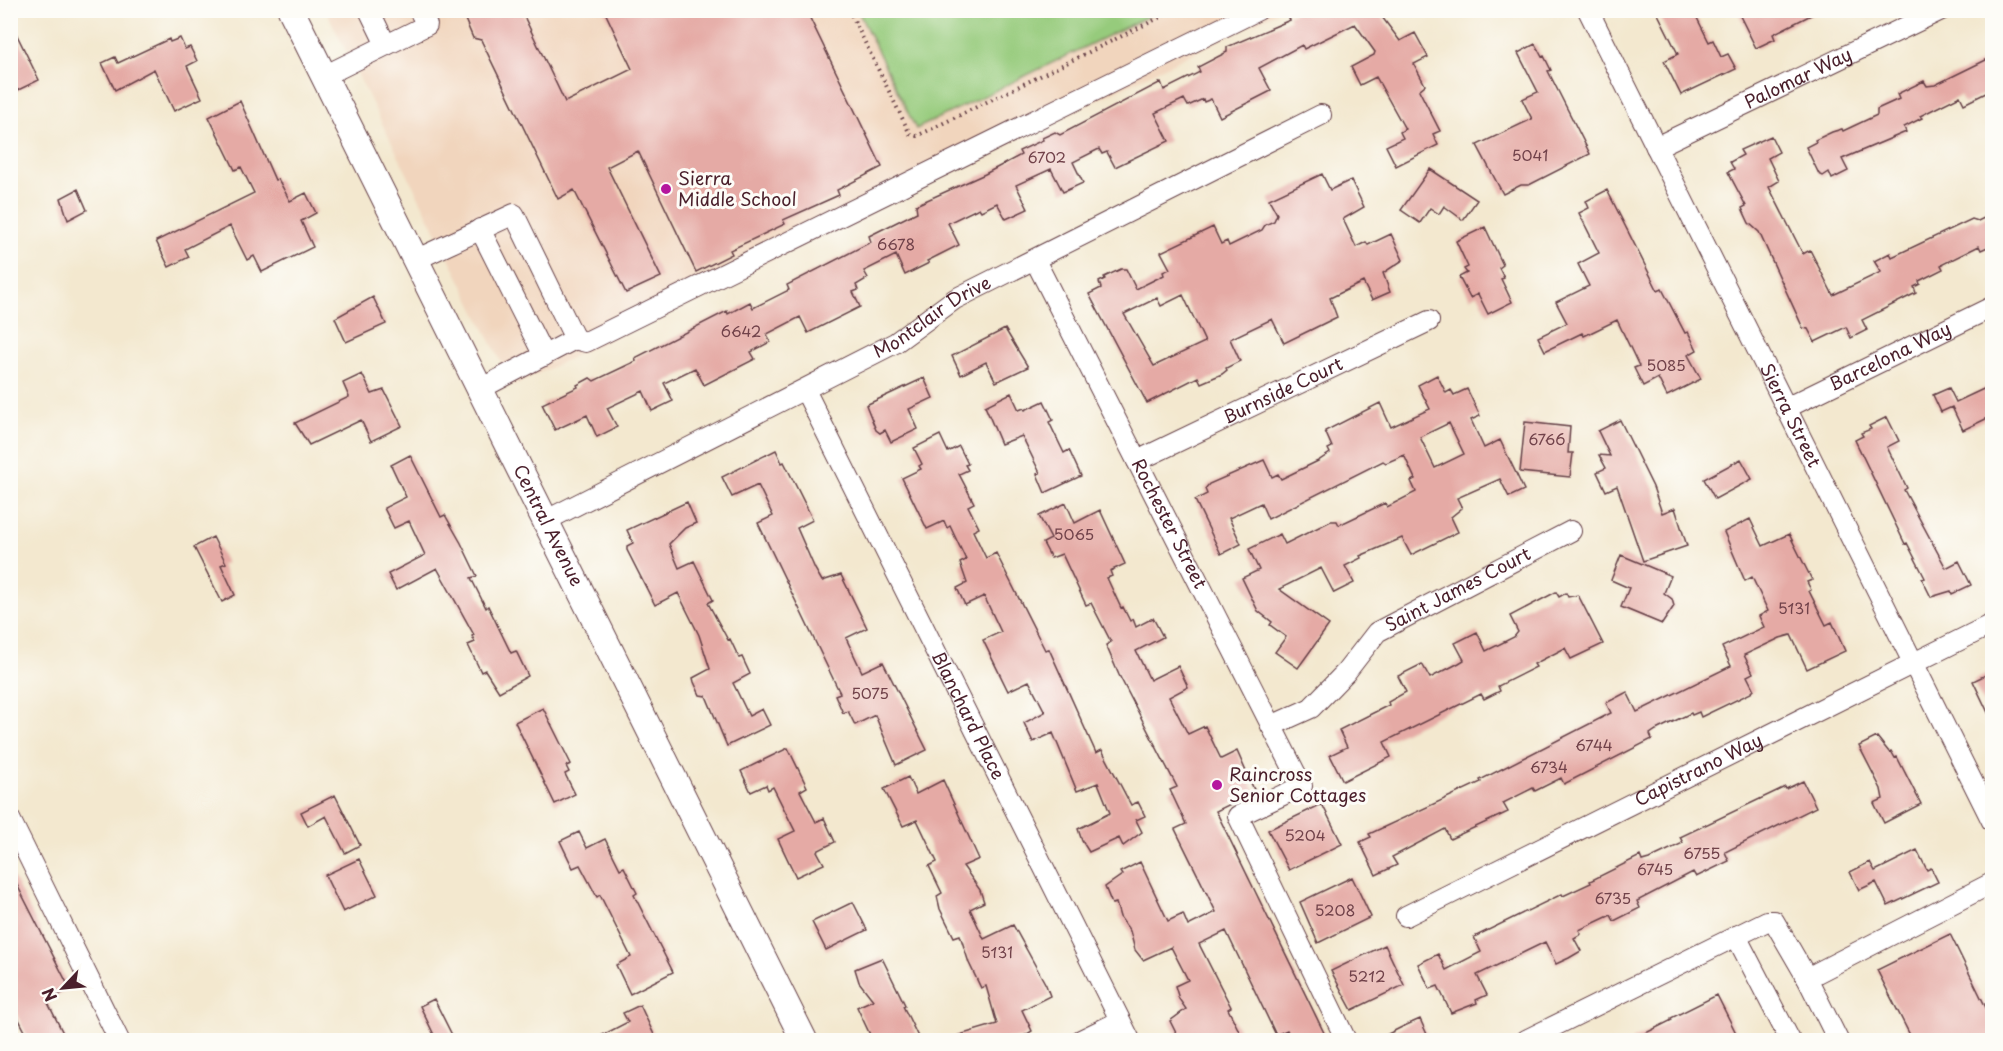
<svg xmlns="http://www.w3.org/2000/svg" width="2003" height="1051" font-family="'Playpen Sans',sans-serif">
<rect width="100%" height="100%" fill="#fdfcf7"/>
<filter id="ink" filterUnits="userSpaceOnUse"><feTurbulence type="fractalNoise" baseFrequency=".0167" numOctaves="2"/><feDisplacementMap in="SourceGraphic" scale="12" xChannelSelector="R" yChannelSelector="G"/><feConvolveMatrix kernelMatrix="1 2 1 2 8 2 1 2 1" color-interpolation-filters="sRGB"/></filter>
<filter id="wash" filterUnits="userSpaceOnUse"><feTurbulence type="fractalNoise" baseFrequency=".008" numOctaves="4" result="noise"/><feDisplacementMap in="SourceGraphic" scale="24" xChannelSelector="R" yChannelSelector="G"/><feGaussianBlur stdDeviation="1.35" result="paint"/><feColorMatrix in="noise" values="0 0 0 0 0 0 0 0 0 0 0 0 0 0 0 0 0 1.4 0 .05"/><feComposite in="paint" operator="in"/></filter>
<g filter="url(#wash)">
<rect width="100%" height="100%" fill="#f3e8cf"/>
<path fill="#f1d5bd" d="M326 11H1279L513 386Z"/>
<path fill="#96cb7c" stroke="#707554" stroke-width="1.5" d="M858 11H1159L916 129Z"/>
<g id="blocks">
<path fill="#e5aaa5" fill-rule="evenodd" d="M461 10H521L565 102 632 69 604 10H806L882 167 837 190 839 195 783 220 785 224 730 250 732 254 696 272 638 151 607 167 661 277 626 293 574 190 558 199 481 40 473 38Z
M1299 10H1384L1379 13 1400 41 1415 33 1428 57 1414 64 1425 85 1419 90 1440 131 1433 134 1438 145 1396 166 1386 146 1403 138 1400 132 1405 129 1376 77 1360 85 1351 67 1374 55 1375 52 1355 24 1304 49 1302 45 1259 68 1271 91 1267 93 1220 117 1211 99 1204 102 1203 99 1188 106 1184 99 1155 113 1169 141 1115 167 1107 152 1102 154 1099 149 1073 162 1083 183 1063 192 1051 169 1016 185 1028 209 1006 219 997 203 981 211 979 208 948 223 959 245 927 261 929 263 905 275 896 255 864 271 868 278 856 285 858 290 853 292 860 307 808 333 800 317 767 334 770 342 751 352 755 359 704 385 695 368 664 383 673 401 652 411 643 391 607 408 617 427 597 437 587 415 555 430 542 404 578 387 577 385 590 378 594 381 636 361 635 358 727 311 728 314 750 302 753 308 789 290 787 285 871 242 869 236 917 212 916 205 985 174 1021 155 1019 151 1043 140 1042 138 1055 132 1060 135 1161 82 1164 90 1200 72 1198 67 1227 52V47L1290 20 1288 16Z
M1656 10H1693L1709 42 1713 40 1721 57 1728 54 1736 69 1681 95 1664 61 1678 54Z
M1737 10H1821L1773 34 1775 39 1756 48Z
M10 21 39 80 10 94Z
M180 38 185 49 190 47 197 61 187 66 202 98 174 111 154 69 115 90 102 63 115 57 118 63 169 39 170 42Z
M1535 44 1542 57 1544 56 1551 70 1548 71 1590 154 1529 185H1521L1503 194 1477 145 1532 119 1522 99 1538 92 1518 53Z
M1992 57V90L1964 104 1960 96 1920 116 1922 118 1904 127 1906 132 1842 159 1848 171 1832 179 1829 172 1823 176 1819 174 1806 147 1816 142 1815 140 1832 132 1842 129 1843 131 1877 115V109L1899 99 1897 94 1924 81 1927 86 1935 85Z
M240 101 275 180 278 179 290 201 306 193 316 213 301 221 313 247 262 272 254 256 247 260 230 226 185 249 189 257 169 267 156 241 254 193 241 167 235 170 209 117Z
M1771 136 1779 152 1768 158 1779 181 1769 187 1803 254 1810 250 1833 295 1881 272 1874 261 1890 253 1892 257 1972 219 1978 221 1992 214V245L1981 250 1979 246 1941 265 1943 269 1919 281 1920 284 1914 287 1916 293 1862 320 1867 330 1851 338 1846 327 1815 342 1808 329 1803 328 1759 232 1749 223 1742 208 1746 206 1728 172 1734 169 1730 162 1743 155 1740 150Z
M1430 169 1477 200 1463 220 1444 206 1439 214 1430 208 1420 223 1401 210Z
M1322 174 1330 190 1351 180 1364 207 1343 219 1356 247 1366 242 1368 245 1391 234 1403 260 1383 273 1390 292 1372 300 1363 282 1330 298 1337 317 1284 343 1272 319 1230 339 1240 361 1226 368 1227 370 1222 374 1201 383 1198 377 1147 403 1089 294 1101 288 1099 282 1105 279 1104 277 1121 269H1126L1136 289 1164 275 1163 272 1170 269 1161 252 1213 227 1221 244 1227 241 1229 246 1262 230 1265 225 1274 221 1277 214 1269 199ZM1183 295 1205 342 1154 366 1124 314 1157 298 1161 306Z
M78 189 87 210 68 220 61 198Z
M1607 190 1658 291 1662 289 1685 333 1688 332 1697 350 1688 355 1701 379 1667 396 1658 378 1643 386 1634 368 1639 366 1617 320 1584 336 1582 333 1545 351 1538 337 1567 323 1556 302 1589 286 1578 264 1599 253 1579 213 1589 208 1586 201Z
M1485 227 1503 265 1499 268 1504 278 1501 279 1512 302 1488 314 1478 294 1470 298 1459 277 1467 273 1464 269 1468 267 1456 241Z
M373 297 386 324 346 342 335 318Z
M1005 329 1028 367 996 382 986 362 961 375 952 356Z
M362 374 372 394 384 390 402 426 371 441 361 420 309 445 295 423 349 397 343 383Z
M1437 375 1446 393 1451 390 1454 395 1467 389 1480 416 1471 420 1484 448 1500 440 1524 490 1509 497 1500 479 1457 498 1462 508 1451 517 1458 532 1411 555 1402 538 1360 556 1361 558 1345 566 1354 583 1334 593 1321 568 1279 589 1329 625 1298 668 1275 652 1286 637 1270 625 1272 622 1258 611 1242 578 1259 570 1249 549 1280 534 1285 544 1331 521H1337L1339 525 1385 503 1387 507 1416 492 1411 481 1415 479 1404 455 1386 463 1383 461 1268 519 1261 503 1229 518 1241 544 1221 554 1195 500 1207 494 1205 489 1209 484 1264 460 1272 477 1278 474 1281 479 1318 461 1330 453 1328 449 1332 447 1325 431 1380 403 1391 427 1430 409 1418 385ZM1449 423 1464 454 1435 468 1420 437Z
M924 378 933 398 909 409 918 429 891 442 885 430 880 433 876 430 866 405Z
M1992 385V416L1963 430 1952 407 1941 412 1933 395 1949 388 1956 402Z
M1011 393 1019 410 1024 408 1025 410 1044 401 1053 420 1049 422 1064 453 1069 450 1081 476 1045 493 1037 474 1040 473 1022 436 1001 444 985 406Z
M1887 417 1899 441 1887 447 1907 488 1904 490 1946 568 1959 561 1971 585 1952 594 1951 591 1931 597 1922 579 1925 578 1907 543 1905 544 1855 440 1863 436 1861 433 1871 429 1869 426Z
M1620 420 1653 487 1662 513 1675 508 1687 546 1643 561 1617 486 1606 491 1597 472 1606 468 1599 455 1610 456 1598 431Z
M1525 422 1570 427 1568 453H1573L1570 477 1520 472Z
M940 435 948 452 959 446 968 464 965 465 968 470 959 474 974 503 968 506 979 528 973 531 986 558 996 553 1045 650 1049 649 1096 753 1102 750 1131 805 1138 802 1145 816 1136 820 1142 832 1123 846 1119 838 1089 852 1082 841 1078 829 1110 813 1098 783 1077 791 1053 733 1033 742 1024 723 1045 712 1029 681 1008 691 983 640 1001 632 984 596 965 605 957 588 967 583 960 563 966 560 950 526 947 528 944 521 927 529 902 478 921 469 919 466 922 464 914 448Z
M776 450 782 463 784 462 813 520 797 528 815 569 822 581 841 575 867 628 846 638 862 672 883 662 927 750 896 765 875 715 855 725 848 711 843 713 835 695 840 693 758 523 773 516 758 485 732 497 722 477Z
M410 455 441 517 445 515 461 543 477 576 471 578 486 608 488 606 511 653 516 651 528 676 499 692 485 670 481 672 468 645 475 642 472 636 474 635 437 568 396 590 388 574 425 555 409 521 394 528 384 508 406 497 391 465Z
M1741 459 1752 479 1715 499 1704 479Z
M687 502 696 523 685 528 669 544 679 568 694 561 713 600 708 603 728 640 730 639 739 658 742 657 750 674 733 683 749 716 762 709 770 725 727 746 706 696 700 695 694 682 693 678 710 669 699 635 678 593 655 605 627 550V546L633 543 627 530Z
M1066 503 1075 523 1100 510 1125 564 1110 571 1112 576 1107 578 1121 608 1123 607 1130 621 1133 619 1136 627 1153 618 1163 637 1136 651 1150 680 1178 666 1188 687 1169 697 1188 734 1205 726 1221 759 1237 751 1255 792 1216 811 1328 1041H1292L1287 1030 1276 1035 1226 931 1199 944 1231 1007 1228 1009 1244 1041H1180L1170 1021 1186 1009 1179 999 1175 986 1188 980 1171 947 1143 960 1135 950 1130 931 1120 917 1116 903 1112 904 1105 887 1122 875 1120 872 1140 862 1168 921 1183 914 1188 926 1216 912 1175 829 1186 824 1170 790 1177 787 1119 675 1106 645 1111 642 1091 603 1086 605 1062 554 1051 558 1043 543 1051 539 1039 516Z
M1750 519 1763 546 1789 534 1812 580 1807 582 1811 590 1809 591 1826 625 1832 622 1845 651 1807 669 1791 635 1780 638 1744 655 1753 673 1747 676 1754 690 1751 693 1701 717 1699 712 1692 715 1691 713 1656 730 1650 734 1652 739 1564 784 1561 778 1535 791 1533 788 1503 803 1508 812 1450 839 1445 829 1392 857 1397 865 1376 875 1360 842 1371 837 1369 834 1481 782 1480 780 1611 713 1606 703 1627 692 1637 712 1731 666 1722 647 1764 627 1759 616 1768 611 1752 577 1745 581 1724 532Z
M213 537 226 563 221 565 235 595 222 602 194 547Z
M1621 555 1671 576 1664 593 1672 599 1674 606 1662 624 1621 607 1629 588 1611 580Z
M1556 592 1559 597 1566 593 1568 597 1578 595 1603 644 1571 659 1565 648 1534 664 1536 667 1498 686 1500 691 1484 699 1481 694 1384 742 1391 757 1343 781 1330 755 1347 747 1339 730 1389 705 1388 702 1406 692 1398 676 1422 664 1430 678 1459 663 1464 660 1455 643 1477 632 1486 651 1514 637 1518 632 1510 616Z
M1992 672V721L1973 681Z
M543 708 571 764 566 766 569 772 565 774 575 794 555 804 515 722Z
M1877 737 1889 752 1891 751 1895 758 1897 757 1921 804 1884 823 1874 803 1883 799 1881 789 1859 746Z
M788 748 807 787 800 791 816 822 824 818 835 842 817 851 824 864 796 877 778 839 795 831 773 787 768 790 766 785 751 792 741 771Z
M908 777 916 794 943 780 979 859 963 866 980 890 984 902 970 909 984 939 1013 925 1046 985 1050 996 1022 1010 1032 1031 1021 1038 956 1041V1036L997 1024 986 986 981 988 969 963 960 935 954 937 940 909 937 896 942 893 929 866 937 862 917 820 903 826 884 789Z
M1803 781 1816 807 1725 852 1729 861 1696 877 1693 872 1637 901 1640 908 1614 921 1611 915 1579 930 1581 934 1574 938 1581 951 1569 958 1556 964 1545 942 1477 975 1487 995 1476 1000 1477 1003 1451 1013 1438 986 1430 989 1418 964 1438 954 1446 970 1481 952 1474 937 1562 894 1563 896 1591 883 1590 881 1640 856 1642 861 1649 859 1683 843 1680 837 1785 787 1786 789Z
M335 795 360 845 345 853 326 816 308 826 301 812Z
M1322 804 1342 844 1289 870 1268 830Z
M579 832 587 848 605 839 620 869 624 867 637 893 634 895 673 972 630 994 616 965 631 957 600 895 597 897 580 865 573 868 560 841Z
M1917 850 1927 870 1931 868 1938 882 1888 906 1876 882 1859 890 1850 872 1870 862 1875 871Z
M359 859 377 895 343 912 325 875Z
M10 871 70 989 47 1001 67 1041H30L10 1002Z
M1352 877 1371 917 1318 943 1300 902Z
M853 902 867 930 826 950 812 922Z
M1950 934 1992 1020V1041H1913L1877 970Z
M1385 945 1404 985 1352 1010 1331 971Z
M882 958 905 1005 903 1006 920 1041H873L857 1007 873 1000 859 982 855 969Z
M1717 995 1740 1041H1630L1672 1020 1671 1018Z
M434 999 455 1041H437L420 1006Z
M640 1005 657 1041H591L628 1022 623 1013Z
M1420 1019 1430 1041H1374L1402 1027Z"/>
</g>
</g>
<g filter="url(#ink)">
<use href="#blocks" fill-opacity="0" stroke="#633d44" stroke-width="1.5"/>
<g fill="none" stroke-linecap="round" stroke-linejoin="round">
<defs>
<g id="minor">
<path d="M369 10 386 45"/>
<path id="s1" d="M1588 10 1992 821"/>
<path d="M324 76 427 25 419 10"/>
<path id="s2" d="M1656 147 1941 10"/>
<path d="M480 229 544 356"/>
<path d="M415 260 514 214 575 339 480 389"/>
<path id="s3" d="M1035 260 1302 786 1238 816 1346 1040"/>
<path d="M575 339 586 342 1258 10"/>
<path id="s4" d="M805 390 1130 1040"/>
<path id="s5" d="M1786 408 1992 307"/>
<path id="s6" d="M1137 461 1429 321"/>
<path id="s7" d="M545 521 895 343 955 299 1321 115"/>
<path id="s8" d="M1271 726 1311 708 1346 672 1377 632 1571 531"/>
<path d="M10 819 119 1040"/>
<path id="s9" d="M1406 916 1992 624"/>
<path d="M1736 936 1790 1040"/>
<path d="M1081 1040 1120 1021"/>
<path d="M1526 1040 1767 921H1774L1807 978"/>
<path d="M1838 1040 1807 978 1992 883"/>
</g>
<g id="major">
<path id="s10" d="M291 10 804 1040"/>
</g>
</defs>
<use href="#minor" stroke="#633d44" stroke-width="22"/>
<use href="#major" stroke="#633d44" stroke-width="28"/>
<path stroke="#633d44" stroke-width="4" stroke-dasharray="1.5 4.5" stroke-linecap="butt" d="M849 10 910 134 917 136 1175 10"/>
<use href="#minor" stroke="#fff" stroke-width="20"/>
<use href="#major" stroke="#fff" stroke-width="26"/>
</g>
</g>
<g fill="#b5179e" stroke="#fdfcf7" stroke-width="2">
<circle cx="666" cy="189" r="6"/>
<circle cx="1217" cy="785" r="6"/>
</g>
<g text-anchor="middle" stroke-width="6" stroke-linejoin="round" paint-order="stroke">
<g font-size="15" fill="#71424a">
<text x="1530" y="161">5041</text>
<text x="1047" y="163">6702</text>
<text x="896" y="250">6678</text>
<text x="741" y="337">6642</text>
<text x="1666" y="371">5085</text>
<text x="1547" y="445">6766</text>
<text x="1074" y="540">5065</text>
<text x="1794" y="614">5131</text>
<text x="870" y="699">5075</text>
<text x="1594" y="751">6744</text>
<text x="1549" y="773">6734</text>
<text x="1305" y="841">5204</text>
<text x="1702" y="859">6755</text>
<text x="1655" y="875">6745</text>
<text x="1613" y="904">6735</text>
<text x="1335" y="916">5208</text>
<text x="997" y="958">5131</text>
<text x="1367" y="982">5212</text>
</g>
<g font-size="18" fill="#4a1f2b" stroke="#fdfcf7">
<text dy="6" stroke="none"><textPath href="#s2" startOffset="158">Palomar Way</textPath></text>
<text dy="6" stroke="none"><textPath href="#s7" startOffset="438">Montclair Drive</textPath></text>
<text dy="6" stroke="none"><textPath href="#s5" startOffset="116">Barcelona Way</textPath></text>
<text dy="6" stroke="none"><textPath href="#s6" startOffset="162">Burnside Court</textPath></text>
<text dy="6" stroke="none"><textPath href="#s1" startOffset="453">Sierra Street</textPath></text>
<text dy="6" stroke="none"><textPath href="#s3" startOffset="296">Rochester Street</textPath></text>
<text dy="6" stroke="none"><textPath href="#s10" startOffset="576">Central Avenue</textPath></text>
<text dy="6" stroke="none"><textPath href="#s8" startOffset="236">Saint James Court</textPath></text>
<text dy="6" stroke="none"><textPath href="#s4" startOffset="364">Blanchard Place</textPath></text>
<text dy="6" stroke="none"><textPath href="#s9" startOffset="327">Capistrano Way</textPath></text>
</g>
<g font-size="18" fill="#4a1f2b" stroke="#fdfcf7" text-anchor="start">
<text x="678" y="185">Sierra<tspan x="678" dy="21">Middle School</tspan></text>
<text x="1229" y="781">Raincross<tspan x="1229" dy="21">Senior Cottages</tspan></text>
</g>
</g>
<rect width="2003" height="1051" fill="none" stroke="#fdfcf7" stroke-width="36"/>
<g transform="translate(63 988) rotate(244)" stroke="#fdfcf7" stroke-width="4.5" paint-order="stroke">
<path d="M0-4.5L10 22L0 15L-10 22Z" fill="#4a1f2b"/>
<text y="-9" font-size="16" font-weight="bold" text-anchor="middle" fill="#4a1f2b">N</text>
</g>
</svg>
